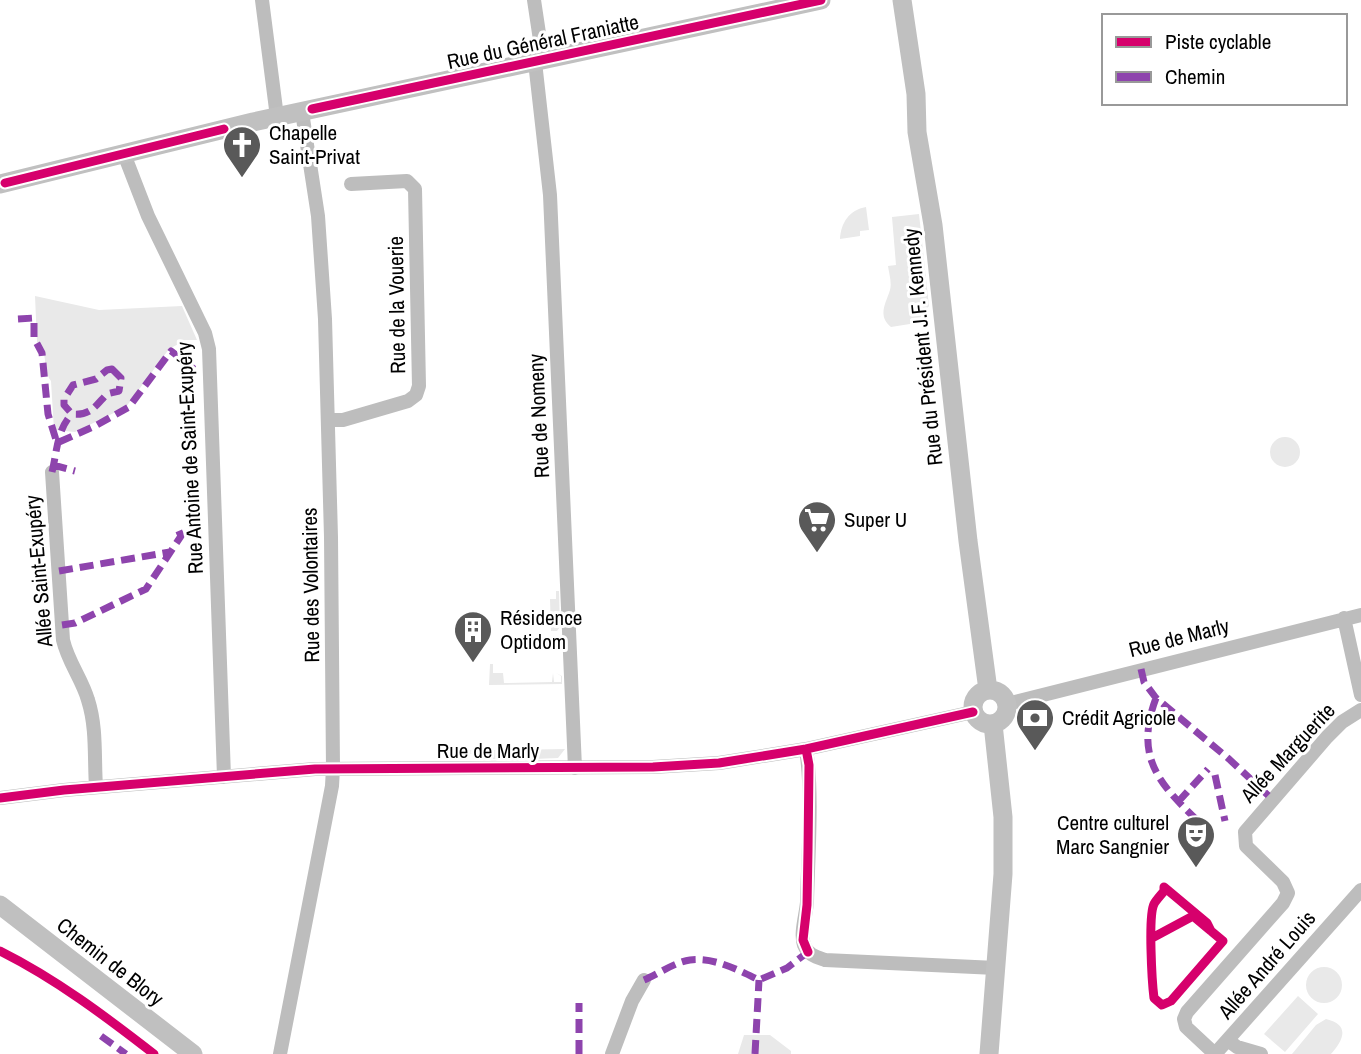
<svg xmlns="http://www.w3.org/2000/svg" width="1361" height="1054" font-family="'Archivo Narrow',sans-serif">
<rect width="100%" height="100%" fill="#fff"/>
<path fill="#e9e9e9" d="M866 207 869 230 860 231V236L840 239C841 223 849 210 866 207Z
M919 214 929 306 916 323 891 327C877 316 886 303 890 290 892 283 889 273 888 266L896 265 892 217Z
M35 296 99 310 182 306 197 340H186L169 349 126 407 75 432 54 430 51 381C42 369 49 353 37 342Z
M1270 452a15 15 0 1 1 30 0a15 15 0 1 1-30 0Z
M556 591H559L560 627 557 631H551L550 599H556Z
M490 664H493V673H503L504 683 552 682 553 673 554 682H561V676L556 673 562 676V684L489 685Z
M565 749 558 758 533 759 532 756H516V759H505V750Z
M450 750H499V759H480V754H460V760H450Z
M1306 985a18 18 0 1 1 36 0a18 18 0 1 1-36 0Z
M1298 996 1318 1014 1285 1052 1264 1034Z
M1326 1019C1350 1025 1344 1039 1331 1054H1292L1316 1025Z
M744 1035H770L791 1051V1054H738Z"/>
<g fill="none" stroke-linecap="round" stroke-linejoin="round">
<path stroke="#bdbdbd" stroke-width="14" d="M262 0 277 117
M534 0 543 60
M535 62 550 195 575 768
M124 154 148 216 205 333 209 349 224 777
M328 420H343L408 401 416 395 419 386 415 189 407 181 351 184
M52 472 63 640C68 662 82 679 88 700 97 728 94 758 96 787
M1344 618 1361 695
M1007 704 1361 615
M806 749C813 794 808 855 807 902 806 915 800 933 804 945 808 955 816 957 825 960L996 968
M0 798 64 790 315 769 653 767 719 763 806 749 973 712
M1229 1041 1237 1047 1261 1054
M280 1054 332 786 333 768 331 537 325 319 318 216 302 112
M612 1054 632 1001 644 980
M1215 1054 1186 1027 1184 1019 1187 1012 1283 903 1288 893 1283 882 1246 846 1245 832 1327 737 1342 722 1361 710
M1215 1054 1361 890"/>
<path stroke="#c0c0c0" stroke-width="19" d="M902 0 916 94 917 132 933 225 968 541 988 690
M0 184 253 122 821 0
M973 707a17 17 0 1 1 34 0a17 17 0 1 1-34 0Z
M0 905 193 1054
M989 1054 1003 874V817L993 724"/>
<path stroke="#8e44ad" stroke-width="7" stroke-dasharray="14 7" stroke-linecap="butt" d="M18 319 34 318V338L42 353 48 414 57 443 95 426 129 407 171 351 194 369
M112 369 121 378 119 391 107 394C96 405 91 416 72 414L64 405V399L73 385 96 379 107 370Z
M53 465 75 471
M52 472C57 452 57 429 72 414
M59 571 170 552
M62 625 75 623 146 589 181 536 178 529
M1141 669 1144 682 1156 698 1229 759 1272 799
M1156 698C1134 757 1159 784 1199 822
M1215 775 1225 821
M1178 802 1208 769
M644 980C658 974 675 962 690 960 714 957 738 970 759 980L787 968 808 952
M101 1036 126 1054
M579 1054V1003
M755 1054 759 980"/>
<defs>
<path id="cycleway" d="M312 109 821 0
M5 183 224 129
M806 749 809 765 808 850 807 905 803 940 808 952
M0 798 64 790 315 769 653 767 719 763 806 749 973 712
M1152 938 1193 916 1223 941 1171 1001 1162 1005 1154 998C1152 982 1148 916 1154 904 1156 900 1161 895 1164 891V887L1207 923 1211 931
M0 951C56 979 105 1016 154 1054"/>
</defs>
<use href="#cycleway" stroke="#fff" stroke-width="13"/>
<use href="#cycleway" stroke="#d6006c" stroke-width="9"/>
</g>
<defs>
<symbol id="church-pin" viewBox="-11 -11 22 30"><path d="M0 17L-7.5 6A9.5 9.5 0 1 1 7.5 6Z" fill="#595959" stroke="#fff"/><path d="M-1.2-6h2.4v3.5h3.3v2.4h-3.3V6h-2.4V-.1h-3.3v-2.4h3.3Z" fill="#fff"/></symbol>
<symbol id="supermarket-pin" viewBox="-11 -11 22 30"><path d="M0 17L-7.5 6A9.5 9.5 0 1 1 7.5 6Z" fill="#595959" stroke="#fff"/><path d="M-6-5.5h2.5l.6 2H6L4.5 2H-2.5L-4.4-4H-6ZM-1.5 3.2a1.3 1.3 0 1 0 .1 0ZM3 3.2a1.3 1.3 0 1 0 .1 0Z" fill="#fff"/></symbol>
<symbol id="building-pin" viewBox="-11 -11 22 30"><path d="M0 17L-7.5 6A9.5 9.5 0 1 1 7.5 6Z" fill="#595959" stroke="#fff"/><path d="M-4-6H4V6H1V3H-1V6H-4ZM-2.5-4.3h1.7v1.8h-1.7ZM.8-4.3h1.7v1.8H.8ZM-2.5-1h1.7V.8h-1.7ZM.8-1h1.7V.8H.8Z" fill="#fff"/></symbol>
<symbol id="bank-pin" viewBox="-11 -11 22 30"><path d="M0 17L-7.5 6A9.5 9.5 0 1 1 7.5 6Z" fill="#595959" stroke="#fff"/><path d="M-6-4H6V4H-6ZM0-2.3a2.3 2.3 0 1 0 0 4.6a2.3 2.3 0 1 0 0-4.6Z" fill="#fff"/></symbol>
<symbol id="theatre-pin" viewBox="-11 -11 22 30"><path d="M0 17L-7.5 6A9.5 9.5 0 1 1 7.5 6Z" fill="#595959" stroke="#fff"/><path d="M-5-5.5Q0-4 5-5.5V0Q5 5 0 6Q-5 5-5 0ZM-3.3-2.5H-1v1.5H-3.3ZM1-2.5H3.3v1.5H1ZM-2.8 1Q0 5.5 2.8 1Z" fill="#fff"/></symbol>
</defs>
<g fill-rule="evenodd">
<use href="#church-pin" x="220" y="123" width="44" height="60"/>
<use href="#supermarket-pin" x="795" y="498" width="44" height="60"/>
<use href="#building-pin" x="451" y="608" width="44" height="60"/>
<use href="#bank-pin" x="1013" y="696" width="44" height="60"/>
<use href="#theatre-pin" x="1174" y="813" width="44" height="60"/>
</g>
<g text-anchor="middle" stroke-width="6" stroke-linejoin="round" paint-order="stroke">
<g font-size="21" fill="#000" stroke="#fff">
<text transform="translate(543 42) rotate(-12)" y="7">Rue du Général Franiatte</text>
<text transform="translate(397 305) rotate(-91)" y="7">Rue de la Vouerie</text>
<text transform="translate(923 347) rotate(-96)" y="7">Rue du Président J.F. Kennedy</text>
<text transform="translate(539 416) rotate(-93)" y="7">Rue de Nomeny</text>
<text transform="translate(190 458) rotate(-93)" y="7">Rue Antoine de Saint-Exupéry</text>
<text transform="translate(39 571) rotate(-95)" y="7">Allée Saint-Exupéry</text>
<text transform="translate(311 585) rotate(-91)" y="7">Rue des Volontaires</text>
<text transform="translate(1179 638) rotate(-14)" y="7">Rue de Marly</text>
<text x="488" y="758">Rue de Marly</text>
<text transform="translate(1288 753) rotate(-47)" y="7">Allée Marguerite</text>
<text transform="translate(110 962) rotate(38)" y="7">Chemin de Blory</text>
<text transform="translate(1267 965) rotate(-49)" y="7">Allée André Louis</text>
</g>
<g font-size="21" fill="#000" stroke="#fff" text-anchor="start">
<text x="269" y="140">Chapelle<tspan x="269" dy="24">Saint-Privat</tspan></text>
<text x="844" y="527">Super U</text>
<text x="500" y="625">Résidence<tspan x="500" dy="24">Optidom</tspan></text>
<text x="1062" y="725">Crédit Agricole</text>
<text x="1169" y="830" text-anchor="end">Centre culturel<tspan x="1169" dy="24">Marc Sangnier</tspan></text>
</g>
</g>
<rect x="1102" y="14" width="245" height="91" fill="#ffffff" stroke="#999999" stroke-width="2"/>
<rect x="1116" y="37" width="35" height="10" fill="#d6006c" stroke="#999999" stroke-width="2"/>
<text x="1165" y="49" font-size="21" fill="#000000">Piste cyclable</text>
<rect x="1116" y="72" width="35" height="10" fill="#8e44ad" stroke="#999999" stroke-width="2"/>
<text x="1165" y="84" font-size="21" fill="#000000">Chemin</text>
</svg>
